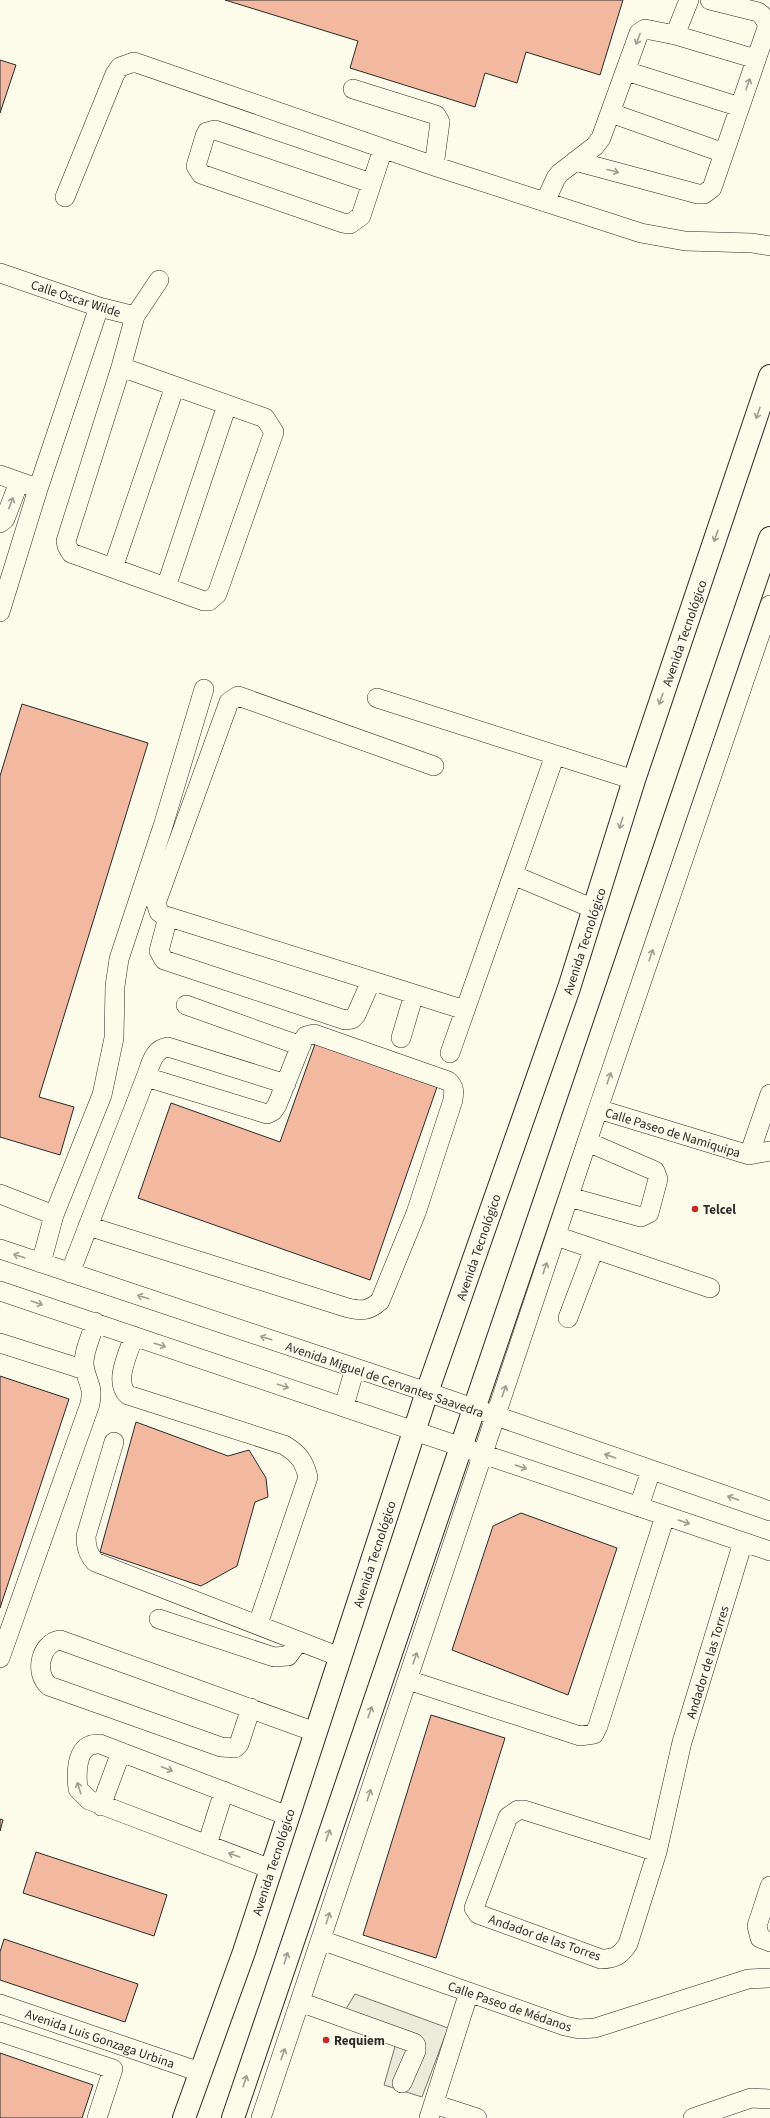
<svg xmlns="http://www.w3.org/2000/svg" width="770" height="2118" font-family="'Source Sans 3',sans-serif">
<rect width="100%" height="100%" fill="#fdfbea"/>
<path fill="#eceadb" stroke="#74746e" d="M355 1994 448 2028 422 2097 384 2085 396 2043 346 2009Z"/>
<path fill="#f2b8a0" stroke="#2b2b2b" d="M225 0H623L600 75 526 52 517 83 485 73 475 107 350 68 358 41Z
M0 60 16 65 0 113Z
M22 704 148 743 39 1097 74 1107 60 1155 0 1137V776Z
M315 1044 437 1087 370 1280 138 1198 171 1103 280 1142Z
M0 1376 69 1399 0 1608Z
M136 1422 228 1456 249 1450 266 1478 268 1497 255 1502 237 1566 201 1586 100 1552Z
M521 1513 617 1548 568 1695 452 1650 493 1526Z
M431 1715 505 1738 436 1958 363 1935Z
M0 1819 3 1820 0 1831Z
M36 1852 167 1895 154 1936 23 1893Z
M4 1939 138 1984 125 2022 0 1980V1952Z
M0 2053 93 2085 82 2118H0Z"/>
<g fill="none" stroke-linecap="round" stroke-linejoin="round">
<defs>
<path id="minor" d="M675 35 756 59
M626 71 740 107
M353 89 436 115 440 122 434 166
M611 113 724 153
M575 161 698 194H704L712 188 768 25 762 15 758 12 710 0
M371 183 215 130 207 132 205 136 196 166 201 174 343 223 350 224 361 216 383 149
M65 197 115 74 120 67 134 62 434 166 641 233 685 241 752 243 770 246
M545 202 556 178 560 173 595 146 601 138 639 33 645 29 675 35 689 0
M0 273 99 307 135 316 159 280
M121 367 265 418 274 432 217 594 209 601H204L71 553 67 546 66 541 121 367 135 316
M0 475 31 486
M0 523 5 519 19 482
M113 568 175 386
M166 587 227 405
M0 612 38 489 99 307
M377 698 634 780
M434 766 238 696 229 702 156 903 159 912 163 915 465 1010
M513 875 594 909
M168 917 159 951 164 960 345 1020 352 1019 356 1015 371 981
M186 1005 301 1046
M401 1038 414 994
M450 1053 555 755
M146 1077C151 1064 153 1049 168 1047L286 1084
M598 1109 749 1155 770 1151
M749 1155 770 1094
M0 1194 54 1215 41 1263
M569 1197 641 1217 649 1213 658 1179 655 1171 588 1142
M54 1215 102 1095 114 1038 115 986 119 959 163 826 204 689
M556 1236 710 1288
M0 1249 427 1392 770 1511
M70 1273 146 1077 267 1114 273 1111 277 1105 303 1040 306 1036 314 1034 448 1081C455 1087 454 1092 453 1100L416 1213 380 1301C369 1311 362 1311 348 1308L88 1226
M0 1291 770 1551
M568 1318 594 1249
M134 1336C129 1352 113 1382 128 1395L284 1445C298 1453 304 1461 308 1477L258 1624
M0 1343 85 1370
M344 1406 355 1368
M114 1442 86 1536C86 1547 88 1554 95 1562L340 1657
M639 1507 651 1470
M159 1619 274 1657 288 1656 299 1641
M0 1658 90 1404C94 1384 86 1382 84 1365 83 1352 92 1335 95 1322
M408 1680 580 1736 594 1734 598 1726 665 1516
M251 1708 239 1744 235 1748 221 1747 49 1686C34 1674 40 1643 60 1640L315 1732
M101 1806 121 1752
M207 1845 224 1791
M657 1852 524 1810H518L508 1817 474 1908 478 1914 601 1959C615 1959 621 1955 628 1944L657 1852 682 1742 743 1542
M271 1869 89 1800 78 1789C76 1771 76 1742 100 1744L288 1816
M770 1886 757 1926 760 1938 770 1942
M321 1940 565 2026 579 2029 595 2028 748 1979 770 1978
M300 2002 414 2043 416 2045V2051L402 2083
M0 2004 200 2072
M0 2032 113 2069 97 2118
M434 2104 477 2118
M261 2118 598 1109 770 605
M429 2118 469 1992
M693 2118 751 2098 770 2099"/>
<path id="major" d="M184 2118 244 1952 427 1392 569 988 634 780 770 376
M233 2118 770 538"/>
</defs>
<use href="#minor" stroke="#2b2b2b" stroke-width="20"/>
<use href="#major" stroke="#2b2b2b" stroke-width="24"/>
<use href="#minor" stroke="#fdfbea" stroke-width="19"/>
<use href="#major" stroke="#fdfbea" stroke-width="22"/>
</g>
<defs><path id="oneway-shaft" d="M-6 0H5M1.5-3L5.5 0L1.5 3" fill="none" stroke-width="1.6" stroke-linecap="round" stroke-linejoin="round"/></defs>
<g stroke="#9e9d94">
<use href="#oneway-shaft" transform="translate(638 39) rotate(111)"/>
<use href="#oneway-shaft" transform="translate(748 84) rotate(-71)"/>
<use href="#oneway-shaft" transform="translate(613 171) rotate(15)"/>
<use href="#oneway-shaft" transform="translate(758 413) rotate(109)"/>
<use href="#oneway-shaft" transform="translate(11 503) rotate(-69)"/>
<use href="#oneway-shaft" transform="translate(716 536) rotate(109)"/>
<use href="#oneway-shaft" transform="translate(661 699) rotate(109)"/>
<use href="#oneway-shaft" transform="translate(621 823) rotate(107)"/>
<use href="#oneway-shaft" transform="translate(651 955) rotate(-71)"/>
<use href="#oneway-shaft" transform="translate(609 1078) rotate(-71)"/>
<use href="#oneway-shaft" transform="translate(19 1256) rotate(-162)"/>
<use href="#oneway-shaft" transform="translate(545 1268) rotate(-71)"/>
<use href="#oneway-shaft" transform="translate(143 1297) rotate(-162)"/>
<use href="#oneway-shaft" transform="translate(37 1303) rotate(19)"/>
<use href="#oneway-shaft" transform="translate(266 1338) rotate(-162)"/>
<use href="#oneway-shaft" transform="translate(160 1345) rotate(18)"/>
<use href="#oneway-shaft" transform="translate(283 1386) rotate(18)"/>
<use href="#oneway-shaft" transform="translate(504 1391) rotate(-71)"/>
<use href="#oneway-shaft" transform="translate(610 1456) rotate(-161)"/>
<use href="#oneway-shaft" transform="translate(521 1467) rotate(19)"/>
<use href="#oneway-shaft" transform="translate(733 1498) rotate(-161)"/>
<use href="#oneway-shaft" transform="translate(684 1522) rotate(19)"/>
<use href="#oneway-shaft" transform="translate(415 1658) rotate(-71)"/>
<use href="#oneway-shaft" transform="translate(370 1712) rotate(-71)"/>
<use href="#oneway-shaft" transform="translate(167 1769) rotate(21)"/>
<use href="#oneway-shaft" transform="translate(79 1788) rotate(-108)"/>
<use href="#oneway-shaft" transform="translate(369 1795) rotate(-72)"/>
<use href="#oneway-shaft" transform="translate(328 1835) rotate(-71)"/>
<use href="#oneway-shaft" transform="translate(234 1855) rotate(-160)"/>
<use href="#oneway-shaft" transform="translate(328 1918) rotate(-72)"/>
<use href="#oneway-shaft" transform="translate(286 1958) rotate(-72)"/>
<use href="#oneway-shaft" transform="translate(283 2054) rotate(-71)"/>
<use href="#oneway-shaft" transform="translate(245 2081) rotate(-72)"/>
</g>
<g fill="#c62828" stroke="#fdfbea" stroke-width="1.5">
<circle cx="695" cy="1209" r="4"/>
<circle cx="326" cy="2040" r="4"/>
</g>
<g text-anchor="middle" stroke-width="3" stroke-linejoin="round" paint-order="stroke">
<g font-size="13" fill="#2b2b2b" stroke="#fdfbea">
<text transform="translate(76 298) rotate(18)" y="5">Calle Oscar Wilde</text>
<text transform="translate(684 633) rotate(-71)" y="5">Avenida Tecnológico</text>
<text transform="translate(584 941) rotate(-72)" y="5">Avenida Tecnológico</text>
<text transform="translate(673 1132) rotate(17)" y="5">Calle Paseo de Namiquipa</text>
<text transform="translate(478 1247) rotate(-71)" y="5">Avenida Tecnológico</text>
<text transform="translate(385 1379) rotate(19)" y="5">Avenida Miguel de Cervantes Saavedra</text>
<text transform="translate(374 1554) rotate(-72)" y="5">Avenida Tecnológico</text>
<text transform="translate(707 1662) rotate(-73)" y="5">Andador de las Torres</text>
<text transform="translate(273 1862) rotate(-72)" y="5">Avenida Tecnológico</text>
<text transform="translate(545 1937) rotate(19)" y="5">Andador de las Torres</text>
<text transform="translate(510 2006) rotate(19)" y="5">Calle Paseo de Médanos</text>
<text transform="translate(100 2038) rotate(19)" y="5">Avenida Luis Gonzaga Urbina</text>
</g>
<g font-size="13" font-weight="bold" fill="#2b2b2b" stroke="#fdfbea" text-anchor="start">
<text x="703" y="1214">Telcel</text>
<text x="334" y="2045">Requiem</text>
</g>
</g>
</svg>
